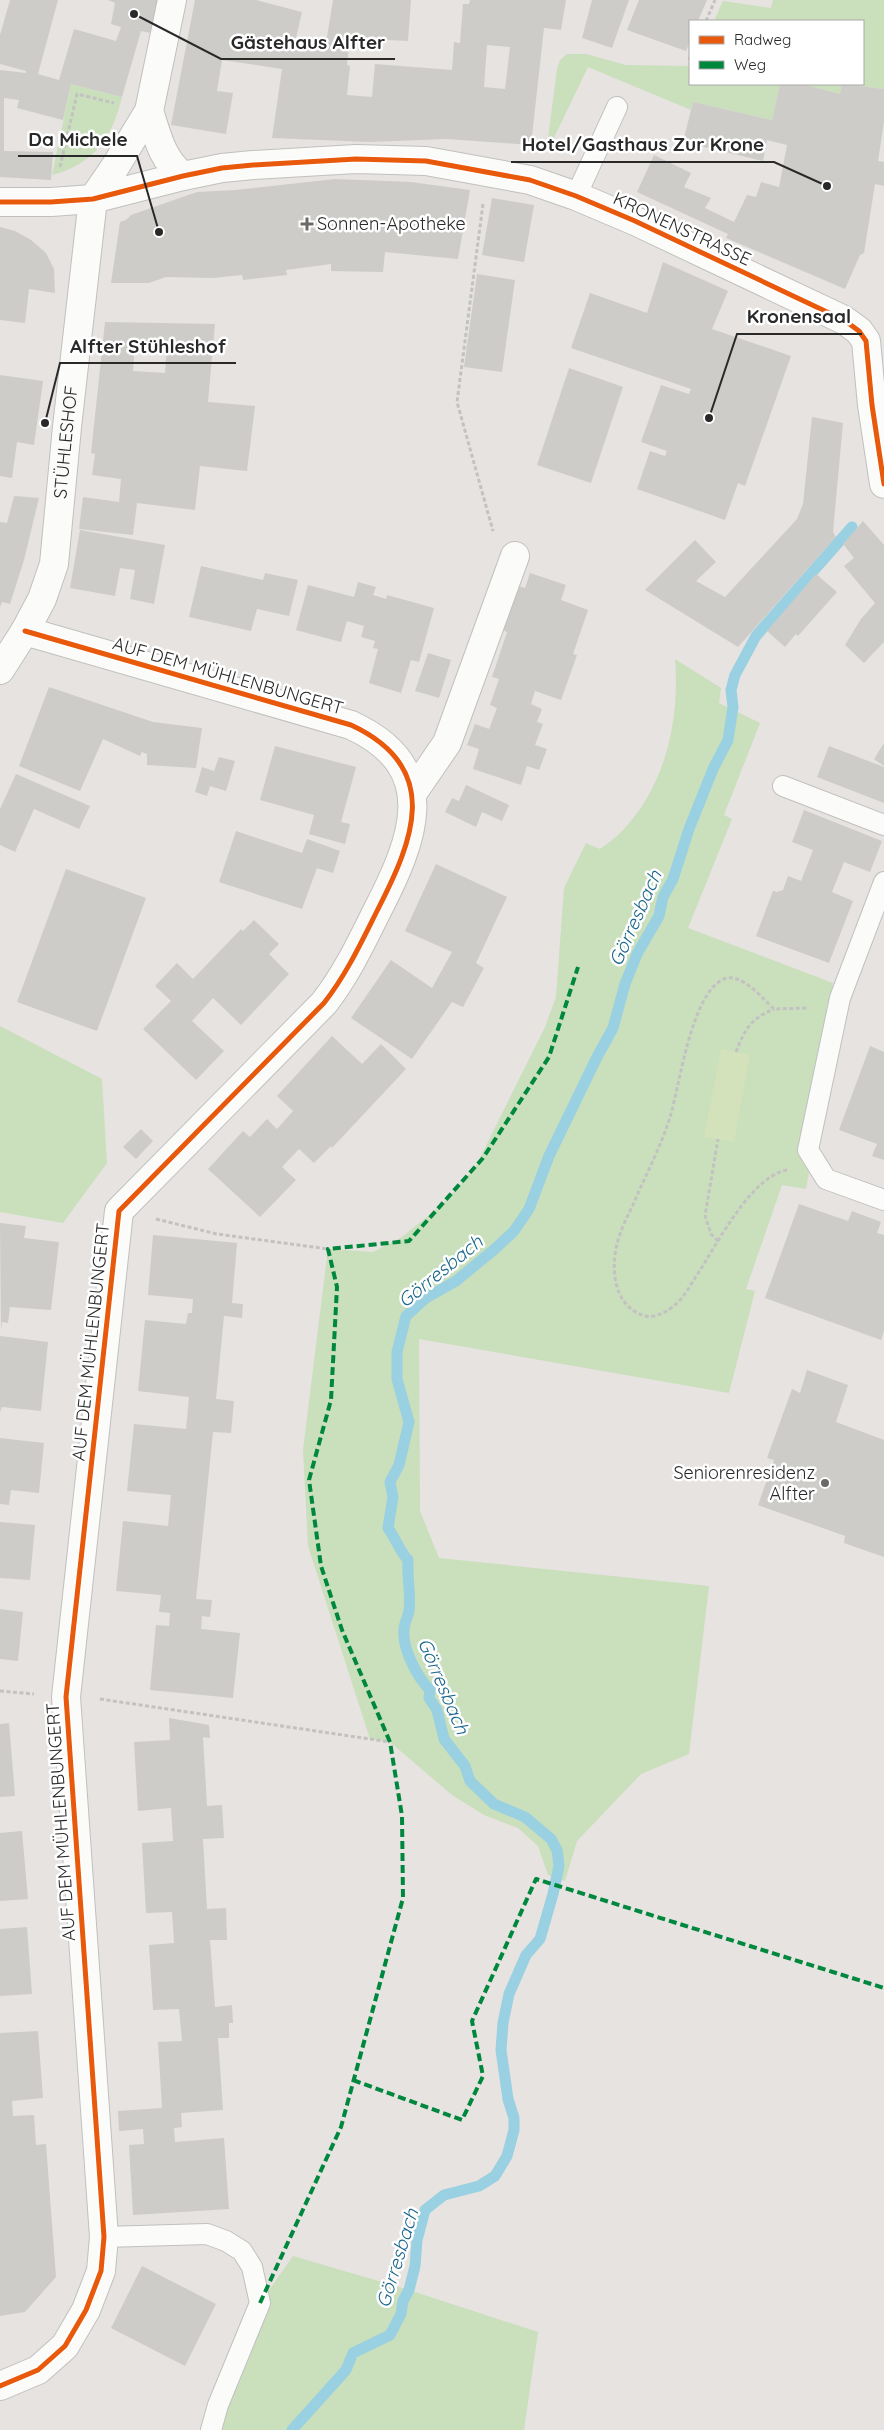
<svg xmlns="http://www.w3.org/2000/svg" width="884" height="2430" font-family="Quicksand,sans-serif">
<rect width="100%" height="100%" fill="#e6e3e0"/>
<path fill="#cadfbb" d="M773 0H884V89L842 84 840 94 802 84H863V21H714L723 1 771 8Z
M567 54H586L626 65 690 66V84H780L772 120 693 102 691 110 588 67 550 146H547L557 69 560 60Z
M71 84 122 97C112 138 94 164 52 175Z
M675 659 721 688 719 703 760 723 724 815 732 819 688 928 833 983 799 1146 802 1161 809 1172 806 1189 782 1185 746 1289 755 1291 729 1393 419 1339 420 1511 439 1558 709 1586 689 1754 641 1774 577 1841 565 1881 548 1875 538 1846 518 1828 484 1815 452 1795 390 1742 370 1739 308 1546 303 1450 328 1249 373 1252 402 1237 443 1204 475 1168 545 1027 556 997 564 888 586 843 600 849C608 843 617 837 624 829 666 784 680 719 675 659Z
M0 1026 102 1079 107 1163 63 1223 0 1212Z
M293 2256 409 2290 538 2332 524 2430H211L260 2303Z"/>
<path fill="#d3e2ba" d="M721 1049 750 1055 734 1142 704 1137Z"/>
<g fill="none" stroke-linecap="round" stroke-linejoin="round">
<path stroke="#99d0e2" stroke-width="11" d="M292 2430 346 2370 353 2353 390 2335 401 2314 403 2301 409 2290 415 2266 417 2240 425 2210 444 2195 479 2186 495 2176 507 2156 514 2130V2118L508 2099 501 2050 503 2023 509 1994 526 1955 540 1939 553 1894 559 1866 557 1850 551 1839 525 1817 494 1804 470 1781 465 1766 444 1739 437 1710 429 1698 430 1690C417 1677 402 1648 404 1630 404 1623 408 1617 409 1611 411 1595 407 1577 408 1560 399 1550 396 1539 388 1528L393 1497 390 1482 399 1465 409 1422 397 1379V1352L406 1316 426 1298 456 1281 496 1248 514 1231 529 1209 549 1156 597 1057 613 1028 625 984 637 954 659 916 663 897 673 879 689 829 713 769 728 740 733 707 731 690 735 675 756 636 852 527"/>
</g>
<path fill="#ceccc9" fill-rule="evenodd" d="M10 0H58L38 74 59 80 74 29 116 41 121 27 111 24 115 3 108 0H158L151 33 141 31 122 97 71 84 63 120 17 108 19 100 4 98V151L53 152 51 180 0 177V70L26 73V71L0 64V35Z
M195 0H256L302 12 296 38 324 44V37H327L333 0H411L408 41 350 38 347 65 350 66 347 95 372 97 375 64 452 70 454 42 460 43 463 4H469L470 0H566L561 30 544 28 531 145 447 139 369 142 272 138 282 69 222 60 217 91 233 93 226 134 171 125ZM487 45 510 47 505 89 484 87Z
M592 0H629L612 48 582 38Z
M639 0H707L698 21H690V41L686 51 627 30Z
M780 84H802L840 94 842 84 884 89V122L878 161 884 162V186L875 184 864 253 860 255 845 289 726 238 728 234 637 192 654 155 691 173 684 187 711 198 705 208 734 222 747 195 756 197 761 182 779 187 787 145 767 140 763 161 683 142 693 102 772 120Z
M335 179 411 182 470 190 458 259 385 252 383 272 331 271V264L286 270 287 275 243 280 242 275 213 278 166 277 149 283H111L120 222 126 220 131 215 197 192 235 190Z
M492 198 534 205 524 262 482 255Z
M0 227 15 231 31 240 46 253 54 269 55 293 29 289 25 323 0 320Z
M663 262 728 291 712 329 791 356 745 486 738 483 725 520 637 489 650 451 665 456 667 451 641 442 661 385 689 394 691 389 571 348 590 293 647 313Z
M477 274 515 280 502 372 464 367Z
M105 322 215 324 208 402 255 406 247 471 200 466 195 510 137 503 133 535 79 529 83 497 119 502 121 479 92 475 95 454 91 453ZM167 343 165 373 133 371 135 346Z
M569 368 623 387 591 483 537 465Z
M0 375 43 381 34 445 17 442 12 478 0 476Z
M812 417 843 423 833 532 836 537 738 647 645 590 695 540 716 562 696 581 725 597 797 519 803 504Z
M14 496 39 498 24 560 10 604 2 602 0 607V522L7 523Z
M863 521 884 545V642L864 663 845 645 861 619 875 603 844 566 854 558 843 544Z
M80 530 165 545 154 604 130 599 135 570 120 568 115 596 70 588Z
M201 566 263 580 265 573 298 580 289 616 257 609 251 631 189 617Z
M530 573 566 585 561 600 588 610 573 654 577 655 561 700 535 691 531 704 542 709 537 722 543 724 535 745 547 749 539 770 527 766 521 785 473 769 479 749 467 745 475 724 489 729 497 708 490 705 499 679 492 677 507 632 503 630 519 586 525 588Z
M816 574 837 592 798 636 796 634 785 647 767 631Z
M358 582 376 587 373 595 386 599 387 595 434 608 419 662 411 660 401 693 369 683 378 649 373 648 375 641 361 637 364 626 347 621 341 642 296 630 308 585 354 597Z
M428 653 451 660 439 698 415 691Z
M49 687 153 722 202 728 196 768 147 765V754L142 752 140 756 103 739 80 791 19 766Z
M884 743V766L874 759Z
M275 746 356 767 341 822 350 824 345 844 309 834 314 815 260 800Z
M829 746 884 767V803L817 777Z
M219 757 235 761 226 791 210 786 207 796 195 792 202 767 214 771Z
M16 774 90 806 79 829 34 809 15 852 0 845V809Z
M466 785 509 805 502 821 482 812 476 827 445 812 452 798 459 801Z
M804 810 882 841 870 872 844 862 832 892 853 901 829 963 756 936 773 891 777 892 783 890 788 876 801 881 813 850 792 842Z
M236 831 302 853 307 839 340 851 333 873 317 868 302 909 219 882Z
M436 864 507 897 476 963 484 968 463 1007 452 1002 412 1059 351 1018 391 960 432 988 452 952 405 931Z
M66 869 146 898 97 1031 17 1002Z
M254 920 279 944 269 954 289 974 241 1025 213 998 192 1021 224 1051 196 1080 143 1029 171 1001 155 986 177 963 193 979 241 929 243 931Z
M332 1036 362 1064 381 1044 406 1069 332 1148 331 1146 314 1163 299 1149 282 1167 296 1180 260 1217 208 1169 243 1131 250 1137 267 1119 277 1129 293 1111 277 1096Z
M870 1046 884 1052V1160L872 1156 877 1144 839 1130Z
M141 1129 153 1141 136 1159 123 1147Z
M799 1204 848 1221 852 1211 881 1222 877 1233 884 1235V1331L881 1340 765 1298Z
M0 1223 26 1226 24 1238 59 1242 51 1310 10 1307 8 1323 2 1322 1 1330Z
M153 1235 237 1243 232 1303 243 1304 242 1318 224 1316 216 1399 234 1401 231 1433 213 1432 196 1599 212 1600 210 1617 202 1616 201 1629 240 1633 233 1698 150 1690 156 1625 169 1626 170 1613 159 1612 161 1595 116 1591 123 1521 168 1526 171 1495 127 1491 134 1424 186 1429 189 1397 138 1391 145 1320 186 1324 188 1313H192L193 1299 148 1295Z
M0 1336 48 1342 41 1411 2 1407 0 1412Z
M807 1370 848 1385 836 1422 884 1440V1557L844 1543 845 1536 758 1505 774 1460 767 1458 792 1389 800 1393Z
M0 1438 44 1443 39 1493 11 1490 9 1505 0 1504Z
M0 1522 35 1525 30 1580 0 1578Z
M0 1609 23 1612 18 1661 0 1659Z
M169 1718 209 1725 210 1738 203 1737 207 1806 222 1805 224 1838 203 1839 207 1909 226 1908 227 1940H210L215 2007 232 2005 233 2023H229V2038H218L223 2110 181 2113 182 2127 174 2128 175 2142 224 2138 229 2209 133 2215 129 2145 144 2144 143 2129 119 2131 118 2111 162 2108 158 2042 182 2041 179 2009 153 2010 149 1945 174 1943 172 1912 146 1913 142 1843 173 1841 171 1808 138 1811 134 1742 170 1740Z
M9 1723 15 1796 0 1797V1724Z
M22 1831 28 1899 0 1901V1833Z
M27 1927 32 1994 0 1996V1929Z
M38 2031 43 2098 12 2101 13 2116 34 2115 36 2145 46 2144 56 2277 25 2312 0 2316V2033Z
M142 2266 216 2304 185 2366 111 2328Z"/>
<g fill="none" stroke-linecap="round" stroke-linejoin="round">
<defs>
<path id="service" d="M576 196 617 107
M783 786 884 825
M884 882 840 998 808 1150 826 1179 884 1200
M104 2237 207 2234 226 2241 242 2251 252 2267 260 2303 218 2405 211 2430"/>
<path id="minor" d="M149 111C157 135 162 160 183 176
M93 199 115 167 149 111 172 0
M412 794 447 743 515 556
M0 2386 38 2370 65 2346 86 2310 101 2271 104 2237 66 1697 119 1211 324 1003C346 975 361 943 377 911 413 841 444 768 351 725L25 631"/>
<g id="tertiary">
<path d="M0 202H51L93 199 183 176 222 168 253 165 356 159 426 161 530 180 576 196 635 221 844 320 859 331 866 341 872 405 884 484"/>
<path id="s1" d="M0 670 25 631 42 599 54 564 67 427 93 199"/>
</g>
</defs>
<use href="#service" stroke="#c1c0c0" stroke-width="22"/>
<use href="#minor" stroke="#c1c0c0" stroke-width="30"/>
<use href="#tertiary" stroke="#c1c0c0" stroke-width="30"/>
<path stroke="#c3c2c2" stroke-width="3" stroke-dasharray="4 2.5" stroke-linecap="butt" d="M706 21 715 0
M689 60 690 58
M60 167 77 94 114 103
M483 204 457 402 493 531
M736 1052C745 1029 750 1019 774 1009
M787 1170C751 1176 716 1246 697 1275 689 1287 683 1300 671 1308 665 1313 658 1315 650 1317 615 1311 610 1273 617 1244 620 1231 627 1217 633 1205 645 1176 661 1147 670 1117 680 1085 691 993 724 979 741 972 762 998 774 1009L808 1008
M156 1219 217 1234 328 1249
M718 1241 711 1234 705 1216 718 1139
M0 1691 34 1694
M100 1699 390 1742"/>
<use href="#service" stroke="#fbfbfa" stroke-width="20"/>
<use href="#minor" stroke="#fbfbfa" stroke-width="28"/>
<use href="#tertiary" stroke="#fbfbfa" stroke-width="28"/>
<path stroke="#00873e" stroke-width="4" stroke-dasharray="8 4" stroke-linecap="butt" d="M353 2080 462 2120 483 2076 472 2021 536 1879 884 1988
M260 2303 341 2127 403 1898 402 1816 390 1742 342 1630 321 1566 309 1480 331 1400 337 1287 328 1249 409 1241 483 1158 549 1057 578 967"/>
<defs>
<path id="cycleway" d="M0 202H51L93 199 183 176 222 168 253 165 356 159 426 161 530 180 576 196 635 221 844 320 859 331 866 341 872 405 884 484
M0 2386 38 2370 65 2346 86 2310 101 2271 104 2237 66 1697 119 1211 324 1003C346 975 361 943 377 911 413 841 444 768 351 725L25 631"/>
</defs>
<use href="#cycleway" stroke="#fff" stroke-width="8"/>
<use href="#cycleway" stroke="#e8590c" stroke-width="5"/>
</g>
<g fill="#6b6a69" stroke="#fff" stroke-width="2">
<path d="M304.5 216.5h5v5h5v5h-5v5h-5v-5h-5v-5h5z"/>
<circle cx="825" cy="1483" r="5"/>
</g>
<g text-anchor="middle" stroke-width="5" stroke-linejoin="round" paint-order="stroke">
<g font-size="18" fill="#292929" stroke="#fff" text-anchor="start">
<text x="317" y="230">Sonnen-Apotheke</text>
<text x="815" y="1479" text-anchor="end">Seniorenresidenz<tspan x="815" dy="21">Alfter</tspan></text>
</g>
<g font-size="18" fill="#292929" stroke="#fff">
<text transform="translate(682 229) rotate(25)" y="6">KRONENSTRASSE</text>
<text dy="6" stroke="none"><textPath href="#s1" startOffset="242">STÜHLESHOF</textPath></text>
<text transform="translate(228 676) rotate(16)" y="6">AUF DEM MÜHLENBUNGERT</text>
<text transform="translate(91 1342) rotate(-84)" y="6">AUF DEM MÜHLENBUNGERT</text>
<text transform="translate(61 1822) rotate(-94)" y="6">AUF DEM MÜHLENBUNGERT</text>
</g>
<g font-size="19" font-style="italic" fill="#1a668c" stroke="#fff">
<text transform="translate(635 918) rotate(-66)" y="7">Görresbach</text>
<text transform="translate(440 1271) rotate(-39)" y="7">Görresbach</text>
<text transform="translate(444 1686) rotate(67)" y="7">Görresbach</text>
<text transform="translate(397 2258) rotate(-73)" y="7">Görresbach</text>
</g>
</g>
<path fill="none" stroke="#292929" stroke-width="2" d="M134 14L221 59H395M159 232L137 156H18M827 186L774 162H511M709 418L737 334H862M45 423L60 363H236"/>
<g fill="#292929" stroke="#fff" stroke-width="2">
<circle cx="134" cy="14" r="5"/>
<circle cx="159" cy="232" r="5"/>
<circle cx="827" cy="186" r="5"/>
<circle cx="709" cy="418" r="5"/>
<circle cx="45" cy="423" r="5"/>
</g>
<g font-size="19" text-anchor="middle" font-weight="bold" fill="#292929" stroke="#fff" stroke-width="5" stroke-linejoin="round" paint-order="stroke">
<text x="308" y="49">Gästehaus Alfter</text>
<text x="78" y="146">Da Michele</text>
<text x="643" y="151">Hotel/Gasthaus Zur Krone</text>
<text x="799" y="323">Kronensaal</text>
<text x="148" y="353">Alfter Stühleshof</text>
</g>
<rect x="689" y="20" width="175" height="65" fill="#ffffff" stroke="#a9a9a9"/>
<rect x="699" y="36" width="25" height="8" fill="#e8590c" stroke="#a9a9a9"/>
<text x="734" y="45" font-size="15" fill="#292929">Radweg</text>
<rect x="699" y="61" width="25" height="8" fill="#00873e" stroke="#a9a9a9"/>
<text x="734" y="70" font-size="15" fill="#292929">Weg</text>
</svg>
